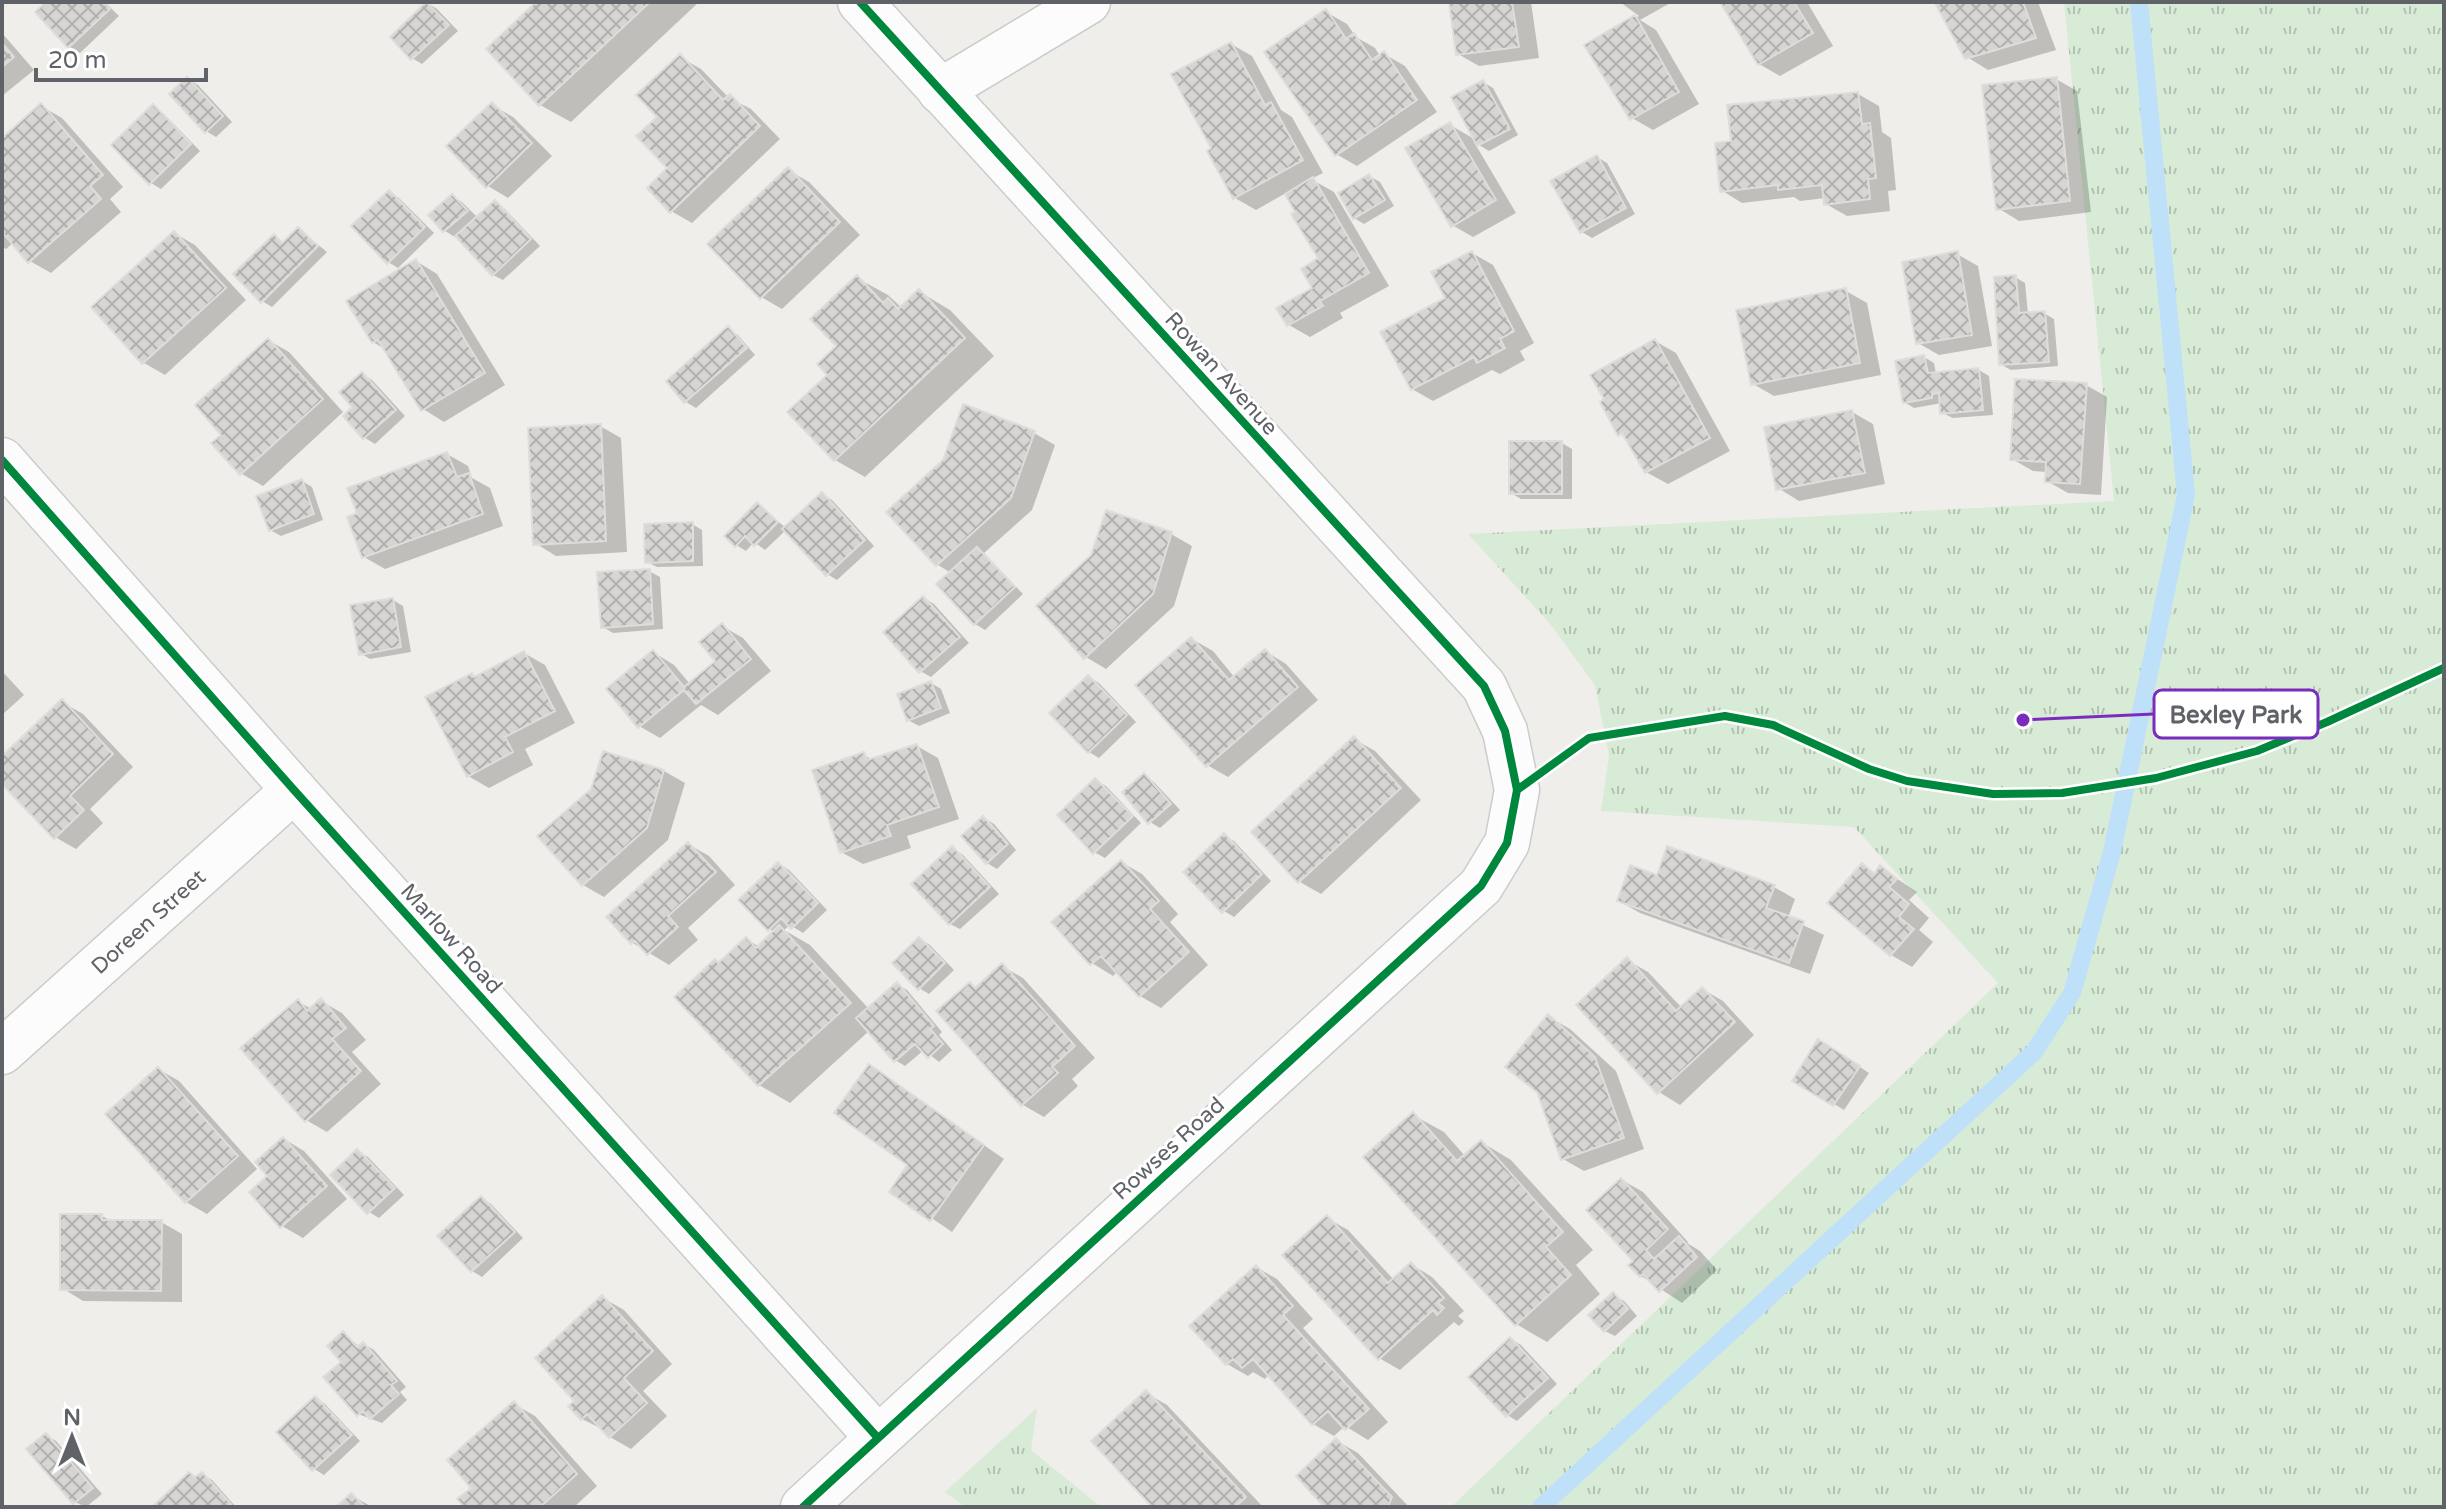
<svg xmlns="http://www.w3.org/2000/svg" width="2446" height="1509" font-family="'Varela Round',sans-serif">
<defs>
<pattern id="park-tufts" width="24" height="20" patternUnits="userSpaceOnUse" patternTransform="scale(2)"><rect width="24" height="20" fill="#d8ebd6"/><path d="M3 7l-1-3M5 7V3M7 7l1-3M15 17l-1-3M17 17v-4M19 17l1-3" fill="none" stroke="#b2c2b1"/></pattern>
<pattern id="building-cross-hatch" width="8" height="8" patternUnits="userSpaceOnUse" patternTransform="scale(2)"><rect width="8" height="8" fill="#d6d5d3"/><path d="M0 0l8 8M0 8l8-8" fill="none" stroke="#b1b0af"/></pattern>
</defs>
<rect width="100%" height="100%" fill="#efeeea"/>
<path fill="url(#park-tufts)" d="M2064 2H2444V1507H1451L1998 983 1854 827 1601 811 1609 755 1595 685 1551 625 1468 534 2114 501Z
M1037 1408 1031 1450 1101 1507H965L945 1492Z"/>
<path fill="#0003" d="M49 2H105L119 16 80 53 70 47 37 12Z
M539 2H699L571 122 540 105Z
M1451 2H1531L1539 58 1479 66 1458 54Z
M1620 2H1672L1640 20 1656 30 1699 104 1653 130 1632 118 1587 45 1639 16Z
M1722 2H1807L1833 46 1780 76 1759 64Z
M1949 2H2038L2056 50 1988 70 1967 57Z
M427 3 437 9 458 31 422 64 412 58Z
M1326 12 1347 24 1356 37 1375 48 1380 56 1384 54 1405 66 1437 112 1357 166 1336 154Z
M2 33 34 70 2 96Z
M1231 44 1252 56 1281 110 1292 117 1323 173 1311 179 1334 192 1389 286 1340 313 1343 318 1310 337 1289 325 1315 288 1321 259 1298 212 1286 193 1256 210 1235 198 1214 149Z
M680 57 701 69 729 98 751 109 780 139 692 223 671 211 670 168Z
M188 79 198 85 232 122 216 137 206 131Z
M2056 79 2077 91 2091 212 2019 221 1998 208Z
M1483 82 1493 88 1518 135 1489 151 1474 142 1516 213 1473 237 1452 225 1450 125 1476 140Z
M1858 94 1879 106 1882 132 1891 138 1896 190 1888 191 1890 211 1847 216 1826 204 1825 198 1800 201 1794 197 1742 203 1721 190 1733 143Z
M492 105 513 117 552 156 508 198 488 186Z
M41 106 62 118 123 187 110 199 121 212 51 273 30 261 14 242 6 249 2 247V140Z
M153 107 163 113 200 151 161 189 151 183Z
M1597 157 1607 163 1635 214 1592 238 1582 232Z
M788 170 809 182 860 235 782 309 761 297Z
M1369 176 1380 182 1394 206 1364 224 1354 218Z
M389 192 399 198 434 233 398 268 388 262Z
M452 196 462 202 478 218 495 203 505 209 540 246 503 280 493 275 457 235 455 237 445 231 430 216Z
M299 229 327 252 272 307 262 301 274 237 284 243Z
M174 233 195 245 246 300 165 375 144 363 93 308Z
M1472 253 1493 265 1534 343 1520 351 1525 360 1500 374 1492 370 1433 401 1412 389 1447 299Z
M1957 254 1978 266 1992 346 1939 355 1918 343Z
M416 261 437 274 505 385 444 422 423 409 386 350 373 342Z
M2015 277 2025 283 2028 314 2044 313 2054 319 2058 366 2011 370 2000 364Z
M857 278 888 295 902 308 920 292 950 310 994 356 865 477 835 460 830 375Z
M1846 291 1867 303 1881 375 1774 396 1753 384Z
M728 329 738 335 755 355 696 408 686 402 669 382Z
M268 340 289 352 343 412 263 486 242 474 214 443 224 435Z
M1655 341 1676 353 1730 451 1668 484 1646 472 1628 439 1620 434Z
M1924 357 1934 363 1936 374 1979 370 1989 376 1993 415 1953 418 1942 413V403L1914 408 1904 402Z
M362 374 372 380 405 416 375 444 365 438 345 416 355 407Z
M2086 385 2107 397 2101 495 2068 493 2047 481V472L2033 471 2012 459Z
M1852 412 1873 424 1885 484 1799 501 1778 488Z
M600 426 621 438 627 552 556 556 535 543Z
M1034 433 1055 445 1032 510 984 553 1023 594 985 630 975 624 951 573 938 565 889 512Z
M1562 443 1572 449V499H1521L1511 493Z
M447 454 468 466 472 478 490 488 503 526 385 569 364 557Z
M302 481 312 487 323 520 281 536 270 530Z
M822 494 832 500 874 546 837 580 827 574 786 530 765 550 754 542 746 551 736 545 757 504 786 528Z
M692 524 702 530 703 566 657 567 647 562Z
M1171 534 1192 546 1174 606 1106 669 1086 657Z
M649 571 660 577 663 629 613 633 603 627Z
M924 598 934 604 969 643 931 677 920 671Z
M393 600 403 606 411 652 370 659 360 653Z
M722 626 743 638 771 671 718 715 701 705 660 738 639 726 653 652 674 665 690 684 718 662Z
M1192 639 1213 651 1235 678 1265 651 1286 664 1318 700 1228 777 1207 765Z
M524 653 545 665 575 723 525 749 533 765 489 788 468 776 472 675 477 678Z
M2 671 24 695 2 715Z
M1089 677 1099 683 1136 722 1099 758 1089 752Z
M931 683 941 689 950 713 919 726 908 720Z
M62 702 83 714 133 767 90 809 103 823 76 849 55 837 2 782V759Z
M1354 739 1375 751 1421 800 1321 894 1300 882 1254 832Z
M917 746 938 758 959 819 907 836 911 848 863 864 841 852 864 755 873 760Z
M604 753 664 771 685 783 668 840 604 897 583 885Z
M1144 776 1154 782 1180 810 1160 828 1150 822Z
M1096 781 1106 786 1141 823 1105 858 1094 852Z
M984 818 994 824 1016 850 997 869 987 863Z
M1224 836 1234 841 1271 881 1234 917 1224 911Z
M688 844 709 856 735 885 688 928 698 940 669 965 633 943Z
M953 849 963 855 999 894 960 929 950 924Z
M1121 862 1142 874 1178 914 1170 922 1208 965 1161 1008 1140 996 1118 971 1113 976 1092 963Z
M779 864 789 870 827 910 803 933 790 925 784 930 810 945 869 1009 897 985 907 990 942 1032 939 1035 952 1050 939 1062 924 1050 905 1066 895 1060 869 1031 790 1103 759 1085 720 964 746 939 760 947 775 932 769 929Z
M1862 866 1876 874 1881 868 1917 892 1909 900 1929 918 1919 930 1933 942 1912 967 1891 955 1830 903Z
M1658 877 1774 887 1795 899 1788 918 1824 935 1810 974 1640 913 1619 901Z
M920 939 930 945 954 970 929 994 919 988Z
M1627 960 1648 972 1682 1008 1702 989 1723 1001 1754 1035 1680 1105 1659 1092Z
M1002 966 1023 978 1095 1058 1072 1079 1078 1086 1044 1117 1023 1105 939 1012 970 984 977 989Z
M321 1001 342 1013 366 1040 352 1052 381 1084 327 1132 306 1120 298 1002 312 1009Z
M1549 1017 1570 1029 1616 1071 1644 1149 1584 1171 1563 1159 1538 1091Z
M1829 1047 1869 1073 1844 1110 1795 1080Z
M869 1066 1004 1159 952 1232 892 1191 910 1165Z
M158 1069 179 1081 257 1169 207 1214 186 1202Z
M1413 1115 1444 1132 1465 1156 1481 1142 1511 1160 1593 1250 1576 1265 1600 1294 1547 1342 1516 1324Z
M284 1139 304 1151 347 1199 303 1238 282 1226 269 1176Z
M357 1152 368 1157 404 1195 379 1218 369 1212Z
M1622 1180 1643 1192 1688 1242 1687 1243 1700 1251 1717 1270 1682 1303 1641 1276 1636 1261Z
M481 1198 491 1204 523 1238 482 1277 472 1271 440 1236Z
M102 1216 113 1222H161L182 1234V1302L83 1301 62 1288Z
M1327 1218 1348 1230 1394 1280 1411 1264 1432 1277 1464 1311 1458 1316 1464 1321 1459 1326 1454 1322 1400 1370 1379 1358Z
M1256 1267 1277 1279 1313 1319 1303 1328 1388 1422 1368 1440 1345 1426 1334 1436 1313 1424 1269 1374 1265 1379 1253 1372 1248 1376 1227 1364Z
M1613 1295 1624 1301 1637 1316 1615 1336 1605 1331Z
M603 1298 624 1310 672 1364 643 1391 667 1416 631 1449 610 1437 604 1430 582 1419 577 1401Z
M344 1334 360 1347 364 1344 374 1350 406 1387 400 1392 407 1400 382 1423 358 1414 343 1362Z
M1511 1339 1521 1345 1557 1384 1517 1421 1507 1415Z
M1146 1393 1167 1405 1263 1507H1155Z
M315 1398 325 1404 360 1441 324 1475 314 1469Z
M514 1404 535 1416 597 1486 574 1507H467Z
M46 1435 56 1441 102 1494 86 1507 75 1502Z
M1337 1441 1358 1453 1409 1507H1327Z
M202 1474 212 1480 236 1507H155Z
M351 1495 372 1507H339Z"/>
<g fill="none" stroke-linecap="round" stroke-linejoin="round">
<path stroke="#bfe0f9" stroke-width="18" d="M1541 1507 2034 1052 2072 993 2112 852 2186 495 2139 2"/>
</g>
<path fill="url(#building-cross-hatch)" stroke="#deddd9" stroke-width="2" d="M46 2H103L110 9 68 48 35 12Z
M426 2 449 25 411 60 390 37Z
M536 2H650L539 106 486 49Z
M1449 2H1512L1519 47 1456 55Z
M1720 2H1794L1813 33 1758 65Z
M1943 2H2023L2036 38 1965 59 1936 5Z
M1326 9 1346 39 1354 33 1372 60 1384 51 1417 100 1335 156 1264 52Z
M1635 15 1679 92 1630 120 1584 45Z
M1231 42 1265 105 1271 102 1303 160 1233 199 1207 151 1211 148 1171 74Z
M2 43 14 57 2 67Z
M680 54 723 100 730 94 760 126 670 213 647 188 667 168 636 136 657 117 636 95Z
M187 77 223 116 205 133 169 94Z
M2057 77 2070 201 1996 210 1982 85Z
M1483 80 1510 129 1477 146 1451 97Z
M1858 92 1862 124 1870 123 1876 178 1868 179 1870 199 1824 205 1822 185 1778 190V185L1720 192 1715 143 1731 141 1727 105Z
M492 102 532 143 486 188 446 146Z
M41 103 103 175 90 186 101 199 28 263 2 232V138Z
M153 104 191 144 149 185 111 145Z
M1450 122 1496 200 1451 227 1405 148Z
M1597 155 1626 208 1580 233 1550 181Z
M788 167 840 222 760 299 707 244Z
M1369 174 1385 200 1353 219 1338 193Z
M1313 177 1369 273 1320 301 1323 306 1287 326 1276 308 1312 288 1301 269 1318 258 1291 214 1295 212 1285 194Z
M389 190 425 227 387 264 351 226Z
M452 194 468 211 443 232 428 215Z
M495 200 531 239 492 276 455 236Z
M298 227 318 246 261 303 233 274 274 234 282 243Z
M174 231 226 288 142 364 91 307Z
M1472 251 1514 331 1500 339 1505 348 1477 363 1474 357 1411 390 1380 332 1445 298 1431 272Z
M1958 251 1972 335 1916 344 1902 262Z
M416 259 485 373 421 411 378 340 372 343 346 301Z
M857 275 883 303 888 298 898 309 919 289 965 338 834 461 787 412 827 375 817 364 836 346 810 319Z
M2016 275 2019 313 2045 311 2049 362 1999 365 1994 277Z
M1846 288 1860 363 1751 385 1736 310Z
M728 326 747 348 684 403 666 381Z
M268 338 323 399 240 475 211 443 221 435 195 405Z
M1655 339 1710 438 1645 473 1622 433 1618 436 1600 402 1604 399 1590 375Z
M1924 355 1928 373 1979 368 1983 410 1940 414 1939 393 1932 394V398L1903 403 1895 361Z
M362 372 396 410 363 439 343 416 352 407 339 392Z
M2015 379 2087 383 2080 484 2045 482 2046 462 2010 460Z
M963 404 1035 431 1011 498 936 566 886 512 943 460Z
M1852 410 1865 473 1776 490 1764 427Z
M601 424 606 541 533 545 528 428Z
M1509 441H1562V494H1509Z
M447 452 457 477 469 473 483 514 362 558 347 517 357 513 347 488Z
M302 479 314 514 269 531 256 496Z
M822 492 865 540 826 576 782 529Z
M757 502 778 522 754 546 745 536 735 547 724 536Z
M1106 510 1172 532 1153 594 1084 659 1036 606 1091 555Z
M693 522V561L645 563 644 524Z
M977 547 1015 587 974 625 936 584Z
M650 569 653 624 601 628 597 572Z
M923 596 960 637 919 673 883 632Z
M393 598 401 647 359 655 350 605Z
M722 623 751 659 696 704 684 690 638 728 606 689 653 650 684 687 715 661 699 642Z
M1191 637 1229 680 1265 649 1298 687 1206 767 1135 685Z
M524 651 555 711 505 737 513 752 467 777 425 697 472 673 474 677Z
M1088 675 1127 715 1088 753 1049 713Z
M931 681 941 708 907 721 897 694Z
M62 699 113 754 70 796 84 810 54 839 2 784V756Z
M1354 736 1401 788 1298 883 1251 832Z
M917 744 939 807 887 825 891 836 840 853 812 770 864 752 867 760Z
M603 751 664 770 647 828 582 886 537 836 591 789Z
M1144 773 1171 804 1148 824 1122 792Z
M1095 778 1133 816 1093 854 1057 815Z
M983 816 1008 844 986 864 961 836Z
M1224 833 1262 874 1222 913 1183 872Z
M688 842 716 872 668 916 678 927 647 955 635 941 631 944 606 917Z
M952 846 990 887 949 925 911 884Z
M1667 846 1775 885 1766 908 1804 921 1789 963 1617 901 1630 865 1657 875Z
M1121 860 1159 901 1150 909 1189 952 1139 997 1101 956 1090 965 1051 922Z
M778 862 818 903 791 929 781 918 768 931 738 900Z
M1862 863 1874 874 1880 865 1897 879 1889 887 1909 904 1899 917 1914 929 1890 956 1827 903Z
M779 925 851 1003 758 1086 674 997 715 959 718 963 746 937 756 948Z
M919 937 945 963 918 990 892 963Z
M1627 957 1676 1011 1702 987 1735 1022 1657 1094 1576 1005Z
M1002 963 1075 1046 1052 1067 1058 1073 1021 1106 936 1011 970 982 975 988Z
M897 982 934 1026 930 1029 943 1044 928 1058 915 1044 894 1062 856 1018Z
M321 998 346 1028 332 1039 361 1071 305 1122 240 1048 298 999 307 1011Z
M1548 1014 1595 1057 1624 1138 1561 1160 1537 1092 1505 1067Z
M1818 1039 1860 1066 1833 1106 1792 1081Z
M869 1064 984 1145 930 1221 889 1192 907 1165 834 1113Z
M158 1067 238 1156 185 1203 105 1114Z
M1413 1112 1457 1161 1481 1140 1563 1232 1546 1247 1571 1275 1515 1326 1363 1157Z
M283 1137 327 1186 280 1228 249 1192 267 1176 255 1162Z
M357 1149 395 1188 367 1214 330 1175Z
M1621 1178 1668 1229 1646 1250 1654 1259 1679 1236 1697 1257 1659 1292 1643 1274 1640 1277 1628 1265 1633 1261 1586 1210Z
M481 1196 515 1232 471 1272 437 1236Z
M60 1214H102V1220H162L161 1291 60 1290Z
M1327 1215 1388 1283 1411 1262 1444 1298 1438 1303 1444 1308 1437 1315 1433 1310 1378 1360 1282 1255Z
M1256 1265 1293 1306 1283 1315 1369 1409 1345 1430 1328 1411 1312 1425 1253 1359 1242 1368 1233 1359 1226 1365 1189 1326Z
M1613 1292 1628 1309 1604 1332 1588 1315Z
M602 1295 653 1351 624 1378 647 1403 609 1438 587 1414 581 1420 568 1406 574 1401 535 1358Z
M343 1331 357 1347 363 1342 397 1381 391 1385 399 1394 370 1419 363 1411 357 1416 323 1377 341 1362 327 1346Z
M1510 1337 1548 1378 1506 1417 1468 1377Z
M1146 1390 1246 1497 1235 1507H1152L1091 1441Z
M315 1396 352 1435 312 1471 276 1432Z
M514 1401 577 1474 540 1507H464L457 1499 471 1488 447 1460Z
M46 1433 93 1488 73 1504 26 1449Z
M1336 1438 1392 1497 1388 1507H1324L1296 1476Z
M189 1472 195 1477 202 1472 231 1504 227 1507H152Z
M351 1493 365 1507H336Z"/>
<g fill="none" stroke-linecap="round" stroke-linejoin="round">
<defs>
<g id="minor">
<path d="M940 91 1088 2"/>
<path d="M2 460 294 790 878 1438"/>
<path id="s1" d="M2 1052 294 790"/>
<path d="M803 1507 1481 886 1507 843 1517 790 1505 731 1484 686 860 2"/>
</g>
</defs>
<use href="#minor" stroke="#cbcccc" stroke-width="47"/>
<use href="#minor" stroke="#fdfcfc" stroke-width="44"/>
<defs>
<path id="cycleway" d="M2 460 294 790 878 1438
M1517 790 1589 738 1725 716 1773 725 1869 769 1907 781 1993 794 2062 793 2156 778 2257 751 2327 722 2444 668
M803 1507 1481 886 1507 843 1517 790 1505 731 1484 686 860 2"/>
</defs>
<use href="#cycleway" stroke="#fff" stroke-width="13"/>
<use href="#cycleway" stroke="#00873e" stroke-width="8"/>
</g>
<g text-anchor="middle" stroke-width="6" stroke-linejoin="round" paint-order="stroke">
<g font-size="22" fill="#5f6368" stroke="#fff">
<text transform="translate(1222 373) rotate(48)" y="8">Rowan Avenue</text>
<text dy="8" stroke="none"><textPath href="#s1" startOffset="196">Doreen Street</textPath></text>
<text transform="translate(452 938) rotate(48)" y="8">Marlow Road</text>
<text transform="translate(1168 1148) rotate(-42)" y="8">Rowses Road</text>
</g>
</g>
<path fill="none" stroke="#7b2cbf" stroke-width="3" d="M2023 720L2154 714"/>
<circle fill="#7b2cbf" stroke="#fff" stroke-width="3" cx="2023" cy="720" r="8"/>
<rect fill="#fff" stroke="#7b2cbf" stroke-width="3" x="2154" y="690" width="164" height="48" rx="8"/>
<g font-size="24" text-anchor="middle" font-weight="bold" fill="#5f6368">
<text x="2236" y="723">Bexley Park</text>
</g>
<rect width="2446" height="1509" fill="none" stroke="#5f6368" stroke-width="8"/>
<g transform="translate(72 1437)" stroke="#ffffff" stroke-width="6" paint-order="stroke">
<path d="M0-6L14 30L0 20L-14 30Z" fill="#5f6368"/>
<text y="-12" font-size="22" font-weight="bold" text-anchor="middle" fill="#5f6368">N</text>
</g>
<path d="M36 68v12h170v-12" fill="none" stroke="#5f6368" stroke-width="4"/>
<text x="48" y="68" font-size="24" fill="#5f6368" stroke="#ffffff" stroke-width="6" paint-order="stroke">20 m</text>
</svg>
